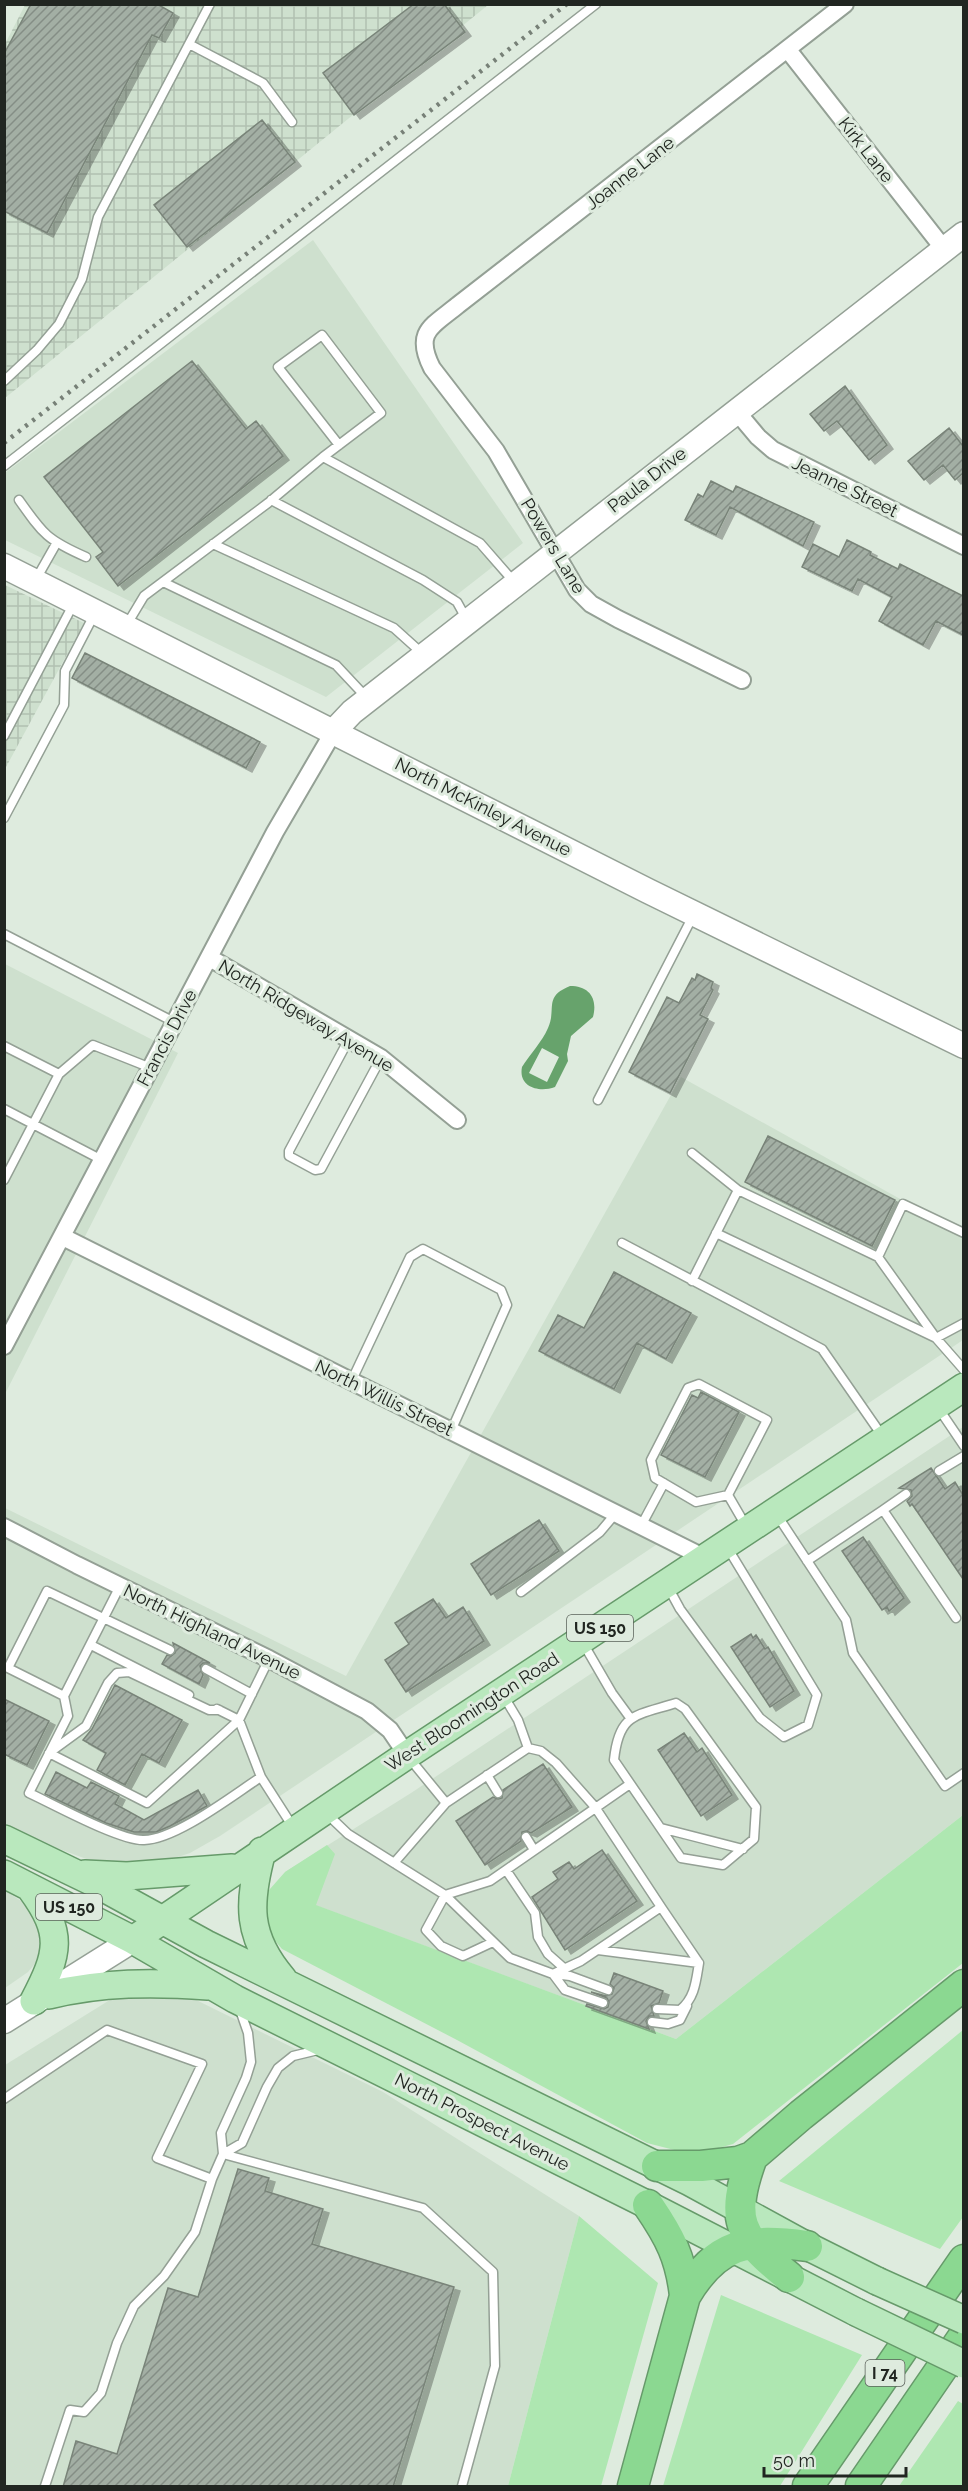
<svg xmlns="http://www.w3.org/2000/svg" width="968" height="2491" font-family="Raleway,sans-serif">
<defs>
<pattern id="industrial-grid" width="8" height="8" patternUnits="userSpaceOnUse" patternTransform="scale(1.5)"><rect width="8" height="8" fill="#cee0ce"/><path d="M0 4h8M4 0v8" fill="none" stroke="#b1c0b1"/></pattern>
<pattern id="building-hatch" width="6" height="6" patternUnits="userSpaceOnUse" patternTransform="scale(1.5)"><rect width="6" height="6" fill="#a3afa4"/><path d="M-1 1l2-2M0 6l6-6M5 7l2-2" fill="none" stroke="#848e85"/></pattern>
<filter id="shadow"><feDropShadow dx="6" dy="4" stdDeviation="0" flood-color="#0004"/></filter>
</defs>
<rect width="100%" height="100%" fill="#deebde"/>
<path fill="#cee0ce" d="M313 240 523 543 326 697 5 540V473Z
M5 964 178 1053 5 1394Z
M681 1077 963 1234V1340L220 1836 190 1853 157 1864 92 1861 51 1846 5 1824V1508L346 1676Z
M963 1427V1815L676 2039 315 1905 285 1872 411 1793Z
M4 1890 32 1908 45 1932 39 1959 28 1972 5 1988Z
M188 1996 383 2092 579 2216 508 2486H5V2065L113 1998Z"/>
<path fill="url(#industrial-grid)" d="M25 5H488L5 398V44Z
M5 585 84 623 5 769Z"/>
<path fill="#aee7b1" d="M963 1815V1963L733 2144 694 2155 647 2143 457 2040 282 1949 264 1928 262 1898 285 1872 327 1845 335 1854 316 1905 676 2039Z
M963 2030V2217L940 2249 779 2181Z
M579 2216 658 2283 601 2486H508Z
M721 2295 862 2355 780 2486H663Z
M958 2401 963 2404V2486H899Z"/>
<path fill="#67a36c" fill-rule="evenodd" d="M570 986C589 986 598 998 593 1017L571 1036 567 1054 568 1061 555 1087C539 1093 518 1087 522 1067 530 1054 542 1042 548 1028 557 1008 543 997 570 986ZM542 1048 559 1057 547 1082 529 1073Z"/>
<path fill="url(#building-hatch)" stroke="#798479" stroke-width="1.5" filter="url(#shadow)" d="M31 4H157L173 13 159 38 152 35 47 233 4 211V54Z
M414 4H444L465 32 354 115 323 73Z
M262 120 295 162 187 247 154 205Z
M192 361 246 429 256 421 283 456 118 586 96 557 103 552 44 477Z
M845 386 887 445 869 460 837 421 824 431 810 414Z
M949 428 963 446V473L955 480 943 465 924 480 908 461Z
M711 481 733 492 736 486 814 522 803 546 730 507 716 535 685 520 698 494 703 497Z
M847 540 871 552 870 555 898 569 900 564 963 596V635L936 621 923 645 879 621 892 597 858 579 852 591 802 567 813 544 839 557Z
M85 653 260 742 246 768 72 678Z
M697 974 713 982 711 988 713 990 700 1015 708 1019 670 1093 629 1072 667 997 679 1003 692 978 695 980Z
M768 1136 895 1200 872 1246 745 1182Z
M614 1272 691 1313 666 1359 637 1343 614 1389 539 1351 558 1315 584 1328Z
M701 1392 739 1412 705 1477 661 1455 692 1395 698 1398Z
M931 1468 945 1489 955 1482 963 1495V1579L912 1504 910 1506 907 1501 912 1496 911 1490 899 1488Z
M539 1520 559 1551 491 1595 471 1564Z
M863 1537 904 1598 889 1611 887 1607 882 1610 842 1551Z
M433 1599 446 1618 463 1607 484 1641 406 1692 385 1660 409 1644 395 1623Z
M751 1634 753 1638 756 1635 765 1649 768 1647 794 1691 770 1707 731 1647Z
M173 1643 210 1663H203L200 1666 203 1675 199 1684 162 1664 167 1655 171 1656 175 1653Z
M115 1685 182 1720 159 1763 142 1754 125 1785 97 1770 106 1753 83 1740 92 1729Z
M4 1699 49 1721 27 1765 4 1754Z
M684 1733 697 1752 702 1748 732 1795 701 1816 658 1750Z
M543 1764 572 1807 531 1833 526 1831 522 1832 521 1841 485 1865 456 1821 493 1797 498 1799 502 1798 503 1790Z
M56 1772 87 1788 91 1782 119 1796 115 1804 144 1820 198 1790 207 1806 170 1826 156 1832H134L106 1823 45 1794Z
M602 1850 637 1901 565 1950 532 1897 558 1879 553 1872 569 1862 574 1869Z
M614 1973 663 1991 659 2003 651 2006 654 2016H649L646 2021 649 2029 586 2006 587 2004 604 2009 608 2007 609 2002 607 1998 591 1992 606 1996 612 1994 614 1988 610 1984Z
M238 2169 269 2178 265 2191 323 2209 312 2244 454 2287 393 2487H63L76 2441 117 2454 168 2288 198 2297Z"/>
<g fill="none" stroke-linecap="round" stroke-linejoin="round">
<defs>
<path id="lane" d="M189 44 263 83 292 122
M4 381 37 350 59 324 82 279 98 217 210 4
M323 457 381 413 322 335 278 367 339 445
M4 466 596 4
M19 500C43 534 47 540 86 557
M271 500 423 580 457 602 467 620
M213 544 394 628 424 655
M35 581 56 544
M163 582 336 665 366 697
M126 626 144 596 268 503 323 457 480 543 515 583
M4 736 74 603
M4 818 64 705 65 671 94 615
M4 934 174 1022
M349 1039 289 1151V1156L315 1170 321 1169 381 1058
M4 1046 59 1074 4 1180
M59 1074 93 1045 151 1068
M598 1100 694 914
M4 1109 102 1160
M692 1153 738 1190
M716 1233 936 1338 964 1323
M622 1243 822 1349 883 1437
M878 1257 903 1204 964 1233
M692 1281 738 1190 878 1257 936 1338 964 1370
M351 1382 410 1257 423 1249 501 1290 507 1305 451 1431
M939 1409 964 1446
M939 1471 964 1456
M728 1495 696 1502 655 1478 651 1460 688 1388 699 1384 767 1420 728 1495 746 1526
M883 1510 906 1494
M777 1515 846 1620 853 1653 945 1786 964 1773
M641 1526 664 1483
M807 1561 883 1510 956 1618
M120 1586 64 1696 68 1716 29 1793C53 1804 120 1841 144 1840 177 1839 233 1795 261 1777L293 1827
M668 1587 680 1609 760 1718 784 1737 808 1725 817 1695 727 1547
M521 1592 600 1532 616 1513
M583 1643 612 1693 631 1719
M91 1645 189 1695
M206 1669 252 1694
M64 1696 8 1668 47 1591 170 1650
M676 1703 685 1709 756 1807 754 1839 723 1865 681 1858 614 1760C619 1713 635 1716 676 1703Z
M217 1709 239 1720 269 1659
M219 1710H209L129 1672 117 1673 108 1683 86 1726 49 1753 147 1803 239 1720 261 1777
M528 1748 541 1751 556 1763 595 1807 661 1907
M410 1759 446 1803 528 1748 518 1720 503 1695
M487 1775 498 1793
M326 1813 348 1834 445 1895 490 1881 630 1784
M661 1828 743 1849
M526 1837 534 1850
M394 1863 446 1803
M506 1870 535 1913 538 1937 548 1954 565 1969
M493 1942 463 1956 441 1946 426 1930 445 1895 510 1958 553 1974 581 1961 661 1907 699 1963C696 1981 695 1998 680 2010L657 2009
M598 1950 699 1963
M553 1974 565 1990 603 2003
M554 1974 570 1976 608 1990
M240 2010 248 2033 251 2062 246 2078 221 2133 223 2154 242 2143 267 2087 278 2068 293 2056 318 2050
M652 2022 668 2024 680 2020 687 2006
M4 2099 107 2030 202 2064 157 2158 212 2179 195 2232 164 2276 134 2306 117 2343 101 2393 84 2412 70 2410 45 2486
M212 2179 223 2154 423 2208 493 2272 495 2366 462 2486"/>
<path id="street" d="M788 50 944 249
M737 412 758 437 773 450 964 546
M742 680 618 619 591 604 577 590 496 451 432 368C414 332 431 327 458 305L845 4
M210 958 381 1058 457 1120
M63 1237 705 1558
M4 1346 275 832 334 731
M4 1527 77 1565 269 1659 367 1711 390 1730 407 1755"/>
<path id="secondary" d="M4 566 648 891 964 1046
M334 731 352 712 964 234
M4 2021 133 1940"/>
<path id="primary" d="M4 1839 95 1883 206 1944 690 2182 807 2246 877 2281
M262 1851C248 1903 246 1936 283 1979
M4 1874 133 1940 235 1999 648 2205 856 2312
M85 1874 127 1876 232 1868
M31 1889C64 1934 59 1953 34 2001
M133 1940 407 1755 964 1387
M49 1995C102 1982 154 1982 208 1986"/>
<path id="highway" d="M752 2157C729 2220 739 2237 789 2277
M657 2166H701L738 2162 752 2157 801 2115 964 1985
M648 2205C670 2237 681 2258 685 2296
M633 2486 685 2296C717 2242 747 2238 807 2246
M808 2486 964 2260
M861 2486 964 2336"/>
</defs>
<use href="#lane" stroke="#94a095" stroke-width="11"/>
<use href="#street" stroke="#94a095" stroke-width="20"/>
<use href="#secondary" stroke="#94a095" stroke-width="27"/>
<use href="#primary" stroke="#669a6a" stroke-width="30"/>
<use href="#highway" stroke="#669a6a" stroke-width="33"/>
<use href="#lane" stroke="#fff" stroke-width="8"/>
<use href="#street" stroke="#fff" stroke-width="16"/>
<use href="#secondary" stroke="#fff" stroke-width="24"/>
<use href="#primary" stroke="#b9e8bd" stroke-width="27"/>
<use href="#highway" stroke="#8bd891" stroke-width="30"/>
<path stroke="#778077" stroke-width="4.5" stroke-dasharray="3 6" stroke-linecap="butt" d="M4 443 567 4"/>
<defs>
<path id="primary-bridge" d="M877 2281 964 2320
M856 2312 964 2364"/>
</defs>
<use href="#primary-bridge" stroke="#669a6a" stroke-width="30" stroke-linecap="butt"/>
<use href="#primary-bridge" stroke="#b9e8bd" stroke-width="27"/>
</g>
<g text-anchor="middle" stroke-width="6" stroke-linejoin="round" paint-order="stroke">
<g fill="#deebde" stroke="#5a615a" stroke-width="1.5">
<rect x="567" y="1615" width="66" height="26" rx="4.5"/>
<rect x="36" y="1894" width="66" height="26" rx="4.5"/>
<rect x="865.5" y="2360" width="39" height="26" rx="4.5"/>
</g>
<g font-size="16" font-weight="bold" fill="#212621">
<text x="600" y="1634">US 150</text>
<text x="69" y="1913">US 150</text>
<text x="885" y="2379">I 74</text>
</g>
<g font-size="18" fill="#212621" stroke="#deebde">
<text transform="translate(866 150) rotate(52)" y="6">Kirk Lane</text>
<text transform="translate(630 173) rotate(-38)" y="6">Joanne Lane</text>
<text transform="translate(647 480) rotate(-38)" y="6">Paula Drive</text>
<text transform="translate(845 487) rotate(26)" y="6">Jeanne Street</text>
<text transform="translate(553 546) rotate(59)" y="6">Powers Lane</text>
<text transform="translate(483 807) rotate(27)" y="6">North McKinley Avenue</text>
<text transform="translate(306 1016) rotate(31)" y="6">North Ridgeway Avenue</text>
<text transform="translate(167 1038) rotate(-62)" y="6">Francis Drive</text>
<text transform="translate(384 1398) rotate(26)" y="6">North Willis Street</text>
<text transform="translate(212 1632) rotate(26)" y="6">North Highland Avenue</text>
<text transform="translate(472 1712) rotate(-33)" y="6">West Bloomington Road</text>
<text transform="translate(482 2122) rotate(27)" y="6">North Prospect Avenue</text>
</g>
</g>
<rect width="968" height="2491" fill="none" stroke="#212621" stroke-width="12"/>
<path d="M764 2467v9h142v-9" fill="none" stroke="#212621" stroke-width="3"/>
<text x="773" y="2467" font-size="18" fill="#212621" stroke="#deebde" stroke-width="4.5" paint-order="stroke">50 m</text>
</svg>
